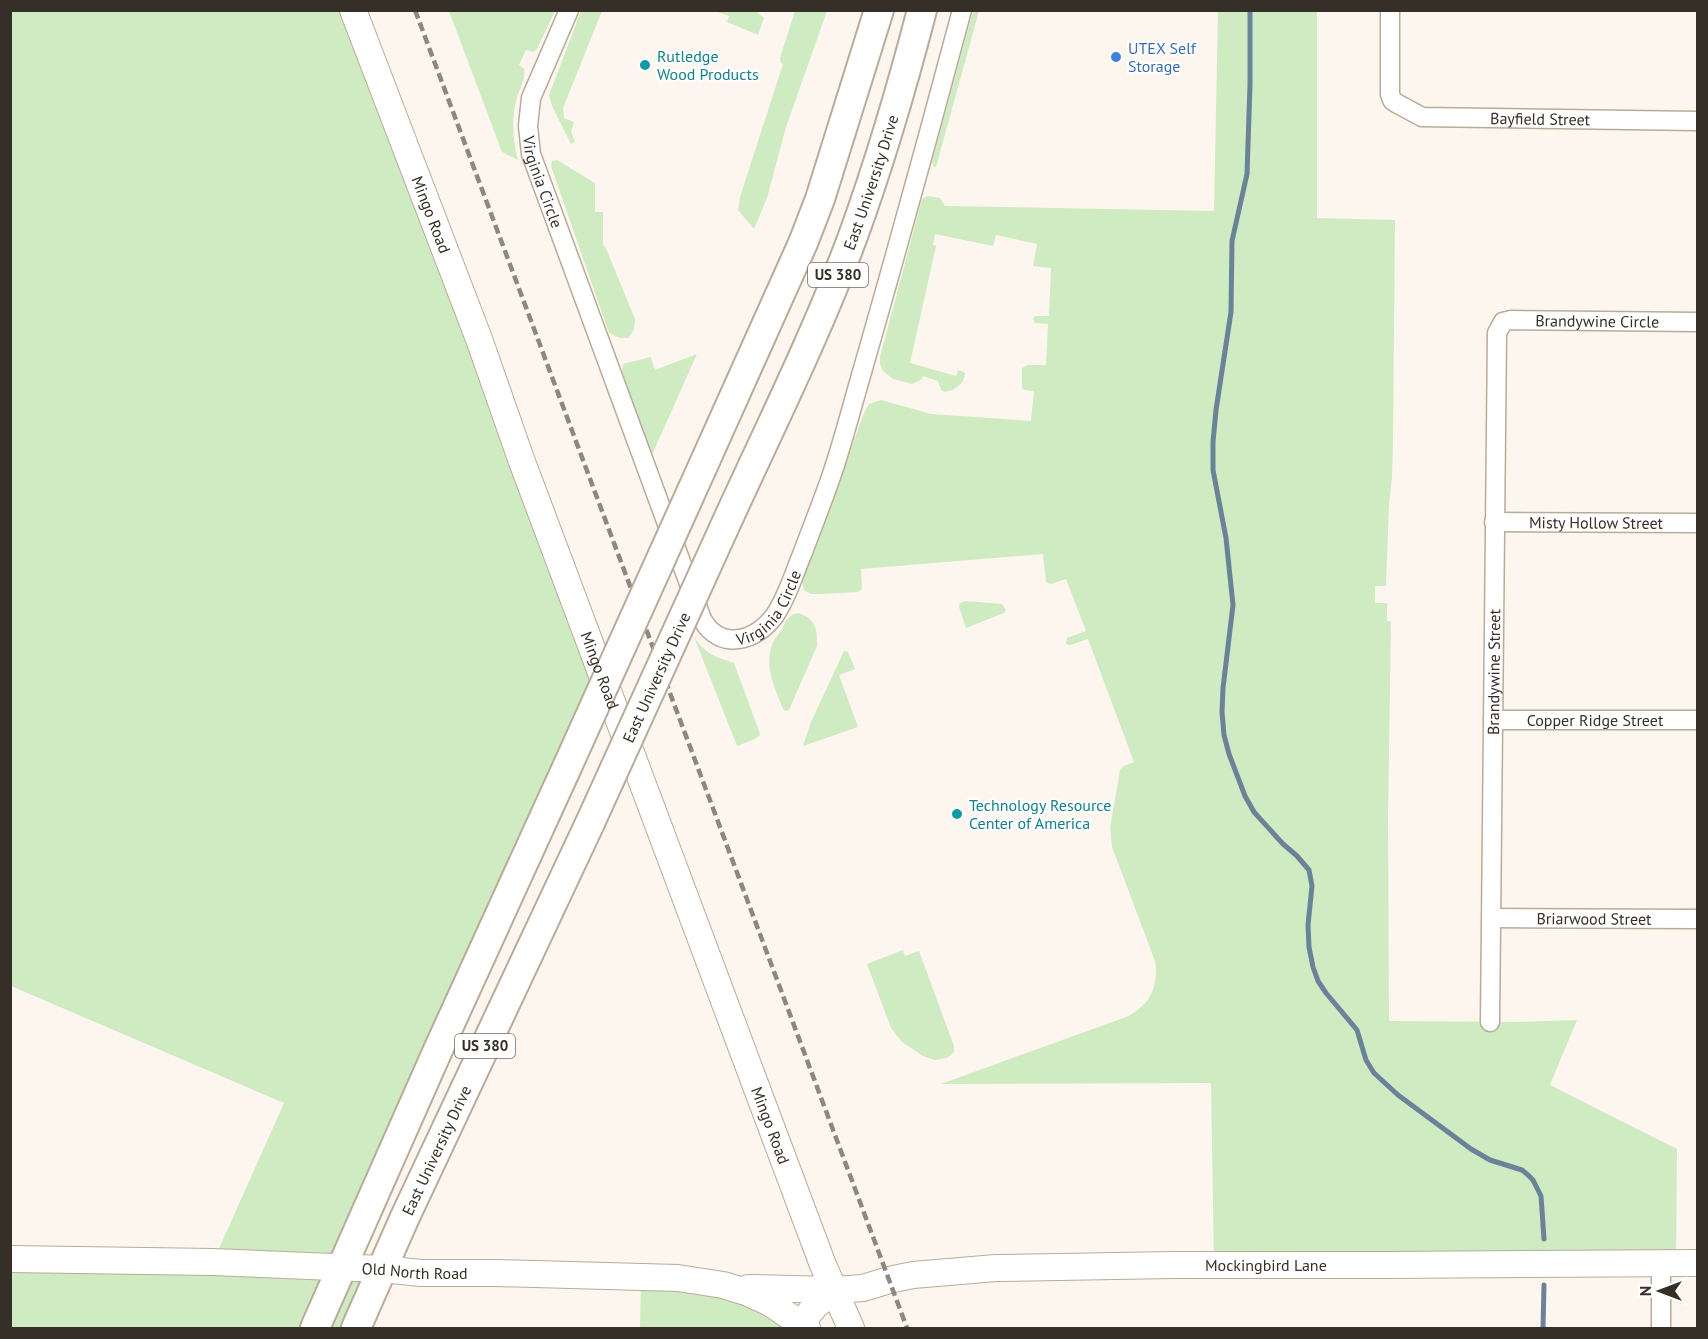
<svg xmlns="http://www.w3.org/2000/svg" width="1708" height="1339" font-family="'PT Sans',sans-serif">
<rect width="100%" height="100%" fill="#fdf6ee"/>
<path fill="#ceebc1" d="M11 11H353L606 684 341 1267 382 1269 356 1328H11V1259L213 1262 284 1103 11 986Z
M449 11H555L537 49 533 52 526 50 519 65 524 69C526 79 518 91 516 101 511 121 513 141 518 160L502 152Z
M581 11H602L563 108 564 118 574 122 571 132 575 142 571 144 552 106 549 95Z
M715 11H756L764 18 758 35 727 22 729 16Z
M795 11H827L786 127 767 198 754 229 738 210 740 197 783 64 781 63 780 58Z
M973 11H979L936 167H934L932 162Z
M1218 11H1317V218L1395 220 1393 439 1392 477 1389 504 1386 586H1375V603H1387V621H1391L1388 816 1389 1021 1517 1022 1577 1020 1550 1085 1677 1149 1676 1263 1214 1265 1211 1083 941 1084 1126 1017C1150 1006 1159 986 1155 961L1112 847 1110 828 1120 770 1124 766 1134 762 1088 639 1070 645 1066 644 1067 638 1086 631 1066 579 1051 584 1046 582 1043 554 861 569 862 588 860 591 857 592 823 594H811L804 590 802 582 864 413 869 404 881 400 931 414 1031 421 1034 391 1024 390 1022 388V368L1028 365H1046L1048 324 1035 323 1033 319 1035 316H1049L1051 268 1033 266 1037 244 996 235 993 246 935 234 933 245 936 246 910 363 956 376 958 370 965 373C964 385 955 390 945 392L941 390 938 381 923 376 922 379 912 384 893 379 883 371 880 364V357L922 199 927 196 940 198 945 206 1214 211Z
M557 160 595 183V212H603V245L605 246 635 319 634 330 628 338H620L609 333 551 166 552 161Z
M697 354 651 457 622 371 623 364 651 357 655 370Z
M966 601 1002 604 1006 610 1004 613 966 628 959 607 960 603Z
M798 613C815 618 818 630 817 646L789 710 786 711 783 709C775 688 764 668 772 645 774 639 779 634 782 629 787 620 788 615 798 613Z
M694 637C705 654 716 657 734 663L759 731 760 735 755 739 737 746Z
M844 651 848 652 855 669 839 675 858 727 803 746 811 722Z
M903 950 905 956 919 951 954 1046V1052L947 1058 935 1060 923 1056 902 1042 891 1028 867 964Z
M641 1278H678L807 1328H640Z"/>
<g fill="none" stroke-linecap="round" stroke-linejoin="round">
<path stroke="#6c829b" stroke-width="5" d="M1250 10V85L1247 174 1232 241 1231 312 1216 410 1213 442V470L1226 538 1233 605 1223 688 1222 712 1224 735 1229 754 1245 796 1254 812 1283 844 1297 856 1309 870 1312 886 1308 925 1309 947 1313 967 1318 981 1326 993 1357 1030 1366 1060 1374 1073 1398 1095 1471 1149 1490 1160 1522 1170 1528 1175 1533 1180 1541 1196 1544 1239
M1543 1328 1544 1285"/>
<defs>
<g id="street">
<path id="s1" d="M569 10 531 98 528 126 531 154 702 619C720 652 757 641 775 615 788 596 794 573 803 552 813 525 824 498 833 471 843 441 851 410 860 379 895 257 929 134 962 10"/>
<path id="s2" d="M1390 10V94L1392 100 1396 103 1422 117 1698 121"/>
<path id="s3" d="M1494 522 1698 523"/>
<path id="s4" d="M1493 720H1698"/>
<path id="s5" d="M1492 918 1698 919"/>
<path id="s6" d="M1490 1022 1497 333 1503 322 1511 320 1698 322"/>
<path d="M1661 1328V1263"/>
</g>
<g id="secondary">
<path id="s7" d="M353 10 479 339 521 459 823 1265 851 1328"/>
<path id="s8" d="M10 1259 213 1262 382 1269 421 1273H496L678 1278 723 1285 746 1292 770 1303 807 1328"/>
<path d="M748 1288 835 1290"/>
<path id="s9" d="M800 1324 816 1305 835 1290 863 1288 889 1280 913 1275 996 1268 1173 1265H1387L1698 1263"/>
</g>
<g id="primary">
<path d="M702 468 803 243 820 199 879 10"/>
<path id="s10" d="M724 528C768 431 816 336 853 236 880 162 902 87 922 10"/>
<path d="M315 1328 438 1050 568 765"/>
<path id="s11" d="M356 1328 405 1217 590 823"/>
</g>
</defs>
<use href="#street" stroke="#baab98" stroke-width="21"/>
<use href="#secondary" stroke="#baab98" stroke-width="28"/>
<use href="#primary" stroke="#baab98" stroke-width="32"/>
<use href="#street" stroke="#fff" stroke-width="18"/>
<use href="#secondary" stroke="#fff" stroke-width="26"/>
<use href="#primary" stroke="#fff" stroke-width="28"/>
<path stroke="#8e8780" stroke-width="4.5" stroke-dasharray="9 4.5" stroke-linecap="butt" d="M415 10 907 1328"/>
<defs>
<g id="primary-bridge">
<path d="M568 765 702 468"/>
<path id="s12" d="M590 823 724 528"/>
</g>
</defs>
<use href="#primary-bridge" stroke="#baab98" stroke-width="32" stroke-linecap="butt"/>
<use href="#primary-bridge" stroke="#fff" stroke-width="28"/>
</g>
<circle fill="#3f7fe0" stroke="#fff" stroke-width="2" cx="1116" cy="57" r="6"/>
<g fill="#0f9aa8" stroke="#fff" stroke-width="2">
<circle cx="645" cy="65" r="6"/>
<circle cx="957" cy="814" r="6"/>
</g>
<g text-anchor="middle" stroke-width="4.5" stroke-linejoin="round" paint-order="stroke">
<g fill="#fff" stroke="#726d68" stroke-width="1.5">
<rect x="808" y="263" width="60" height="24" rx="4.5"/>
<rect x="455" y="1034" width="60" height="24" rx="4.5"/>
</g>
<g font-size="15" font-weight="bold" fill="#362f28">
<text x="838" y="280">US 380</text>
<text x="485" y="1051">US 380</text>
</g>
<g font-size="16" fill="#366cbe" stroke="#fff" text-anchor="start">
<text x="1128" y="54">UTEX Self<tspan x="1128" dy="18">Storage</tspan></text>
</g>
<g font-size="16" fill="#0d838f" stroke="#fff" text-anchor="start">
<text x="657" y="62">Rutledge<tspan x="657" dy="18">Wood Products</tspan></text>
<text x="969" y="811">Technology Resource<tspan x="969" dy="18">Center of America</tspan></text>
</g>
<g font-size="16" fill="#362f28" stroke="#fff">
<text dy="6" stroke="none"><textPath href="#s2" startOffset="243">Bayfield Street</textPath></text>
<text dy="6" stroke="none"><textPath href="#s1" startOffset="182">Virginia Circle</textPath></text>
<text dy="6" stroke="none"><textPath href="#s10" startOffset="376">East University Drive</textPath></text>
<text dy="6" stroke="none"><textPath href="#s7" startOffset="219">Mingo Road</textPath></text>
<text dy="6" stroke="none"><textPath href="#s6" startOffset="796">Brandywine Circle</textPath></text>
<text dy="6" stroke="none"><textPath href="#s3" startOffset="102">Misty Hollow Street</textPath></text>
<text dy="6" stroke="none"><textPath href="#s1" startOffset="738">Virginia Circle</textPath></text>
<text dy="6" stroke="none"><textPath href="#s7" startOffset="705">Mingo Road</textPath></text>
<text dy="6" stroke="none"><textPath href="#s6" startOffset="350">Brandywine Street</textPath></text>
<text dy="6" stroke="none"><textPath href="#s12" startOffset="160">East University Drive</textPath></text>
<text dy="6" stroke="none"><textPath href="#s4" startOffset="102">Copper Ridge Street</textPath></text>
<text dy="6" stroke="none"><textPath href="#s5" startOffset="102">Briarwood Street</textPath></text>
<text dy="6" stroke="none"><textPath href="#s7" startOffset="1191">Mingo Road</textPath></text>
<text dy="6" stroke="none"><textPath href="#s11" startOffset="195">East University Drive</textPath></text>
<text dy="6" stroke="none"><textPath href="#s9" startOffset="482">Mockingbird Lane</textPath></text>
<text dy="6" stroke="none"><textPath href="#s8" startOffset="405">Old North Road</textPath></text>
</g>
</g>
<rect width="1708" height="1339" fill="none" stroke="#362f28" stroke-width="24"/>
<g transform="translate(1660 1291) rotate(270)" stroke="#ffffff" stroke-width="4.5" paint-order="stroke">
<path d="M0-4.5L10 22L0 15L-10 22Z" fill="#362f28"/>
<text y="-9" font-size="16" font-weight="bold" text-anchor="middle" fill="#362f28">N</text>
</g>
</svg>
